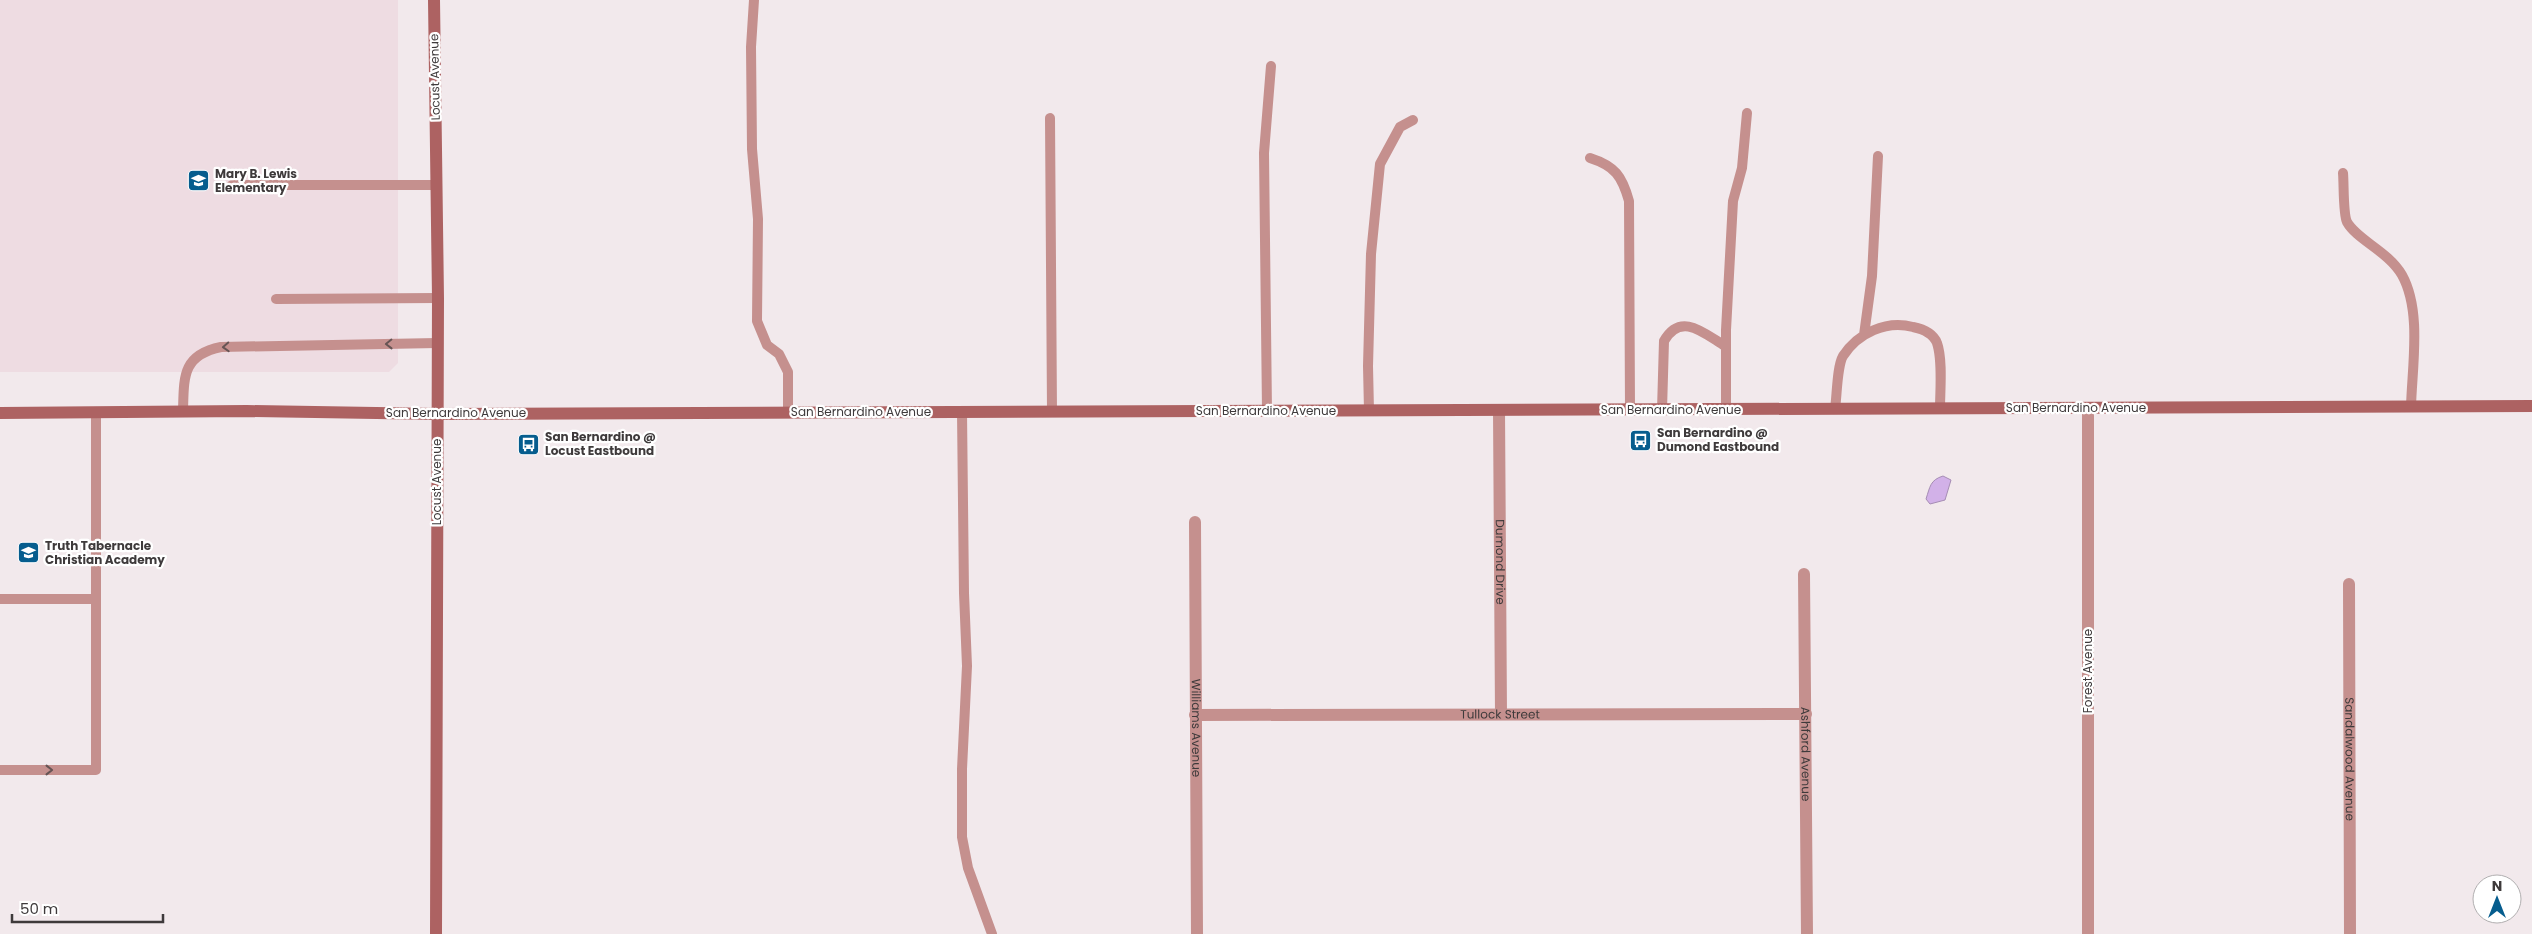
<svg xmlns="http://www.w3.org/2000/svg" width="2532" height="934" font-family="Poppins,sans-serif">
<rect width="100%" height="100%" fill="#f2e9ec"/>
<path fill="#eedce2" d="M0 0H398V363L389 372H0Z"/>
<path fill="#d2b1e8" stroke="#a68db4" d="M1943 476 1951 480 1945 500 1930 504 1926 499C1930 487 1930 480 1943 476Z"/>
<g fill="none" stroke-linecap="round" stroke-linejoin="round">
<path stroke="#c5908e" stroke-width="10" d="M754 0 751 47 752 149 758 219 757 321 767 345 779 354 788 372V412
M1050 118 1052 412
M1590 158C1615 166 1622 176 1629 201L1630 410
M2343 173C2344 184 2343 214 2347 222 2357 240 2388 251 2402 275 2422 311 2412 367 2411 407
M232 185H437
M276 299 438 298
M1864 335 1872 276 1878 156
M1726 409V330L1733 201 1742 168 1747 113
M1835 409C1837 396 1837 366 1843 356 1858 333 1886 320 1913 327 1923 329 1933 333 1937 343 1943 360 1940 391 1940 409
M1662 410 1664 341C1681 311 1705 334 1725 346
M183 411C184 377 182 355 221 347L437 343
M1267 411 1264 153 1271 66
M1369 411 1368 366 1371 254 1380 164 1400 127 1413 120
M962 412 964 593 967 666 962 769V837L968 868 992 934
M0 599H95
M0 770H96V412"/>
<g stroke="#c5908e" stroke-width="12">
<path id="s1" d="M1499 410 1501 714"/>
<path id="s2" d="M1195 522 1197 934"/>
<path id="s3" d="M1804 574 1807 934"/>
<path id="s4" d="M2349 584 2350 934"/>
<path id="s5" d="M1195 715 1806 714"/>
<path d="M2088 934V408"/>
</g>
<path stroke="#ad6262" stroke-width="12" d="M434 0 438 298 436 934
M0 413 247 411 437 414 2532 406"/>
</g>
<defs><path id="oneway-chevron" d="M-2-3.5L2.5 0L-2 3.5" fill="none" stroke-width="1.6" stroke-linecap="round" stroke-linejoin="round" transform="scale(1.25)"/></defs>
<g stroke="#665454">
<use href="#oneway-chevron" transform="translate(389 344) rotate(179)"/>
<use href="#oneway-chevron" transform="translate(226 347) rotate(177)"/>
<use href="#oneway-chevron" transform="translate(49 770)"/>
</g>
<defs>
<symbol id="school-square" viewBox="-11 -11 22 22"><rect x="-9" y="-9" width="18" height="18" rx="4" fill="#065d8e" stroke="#fff"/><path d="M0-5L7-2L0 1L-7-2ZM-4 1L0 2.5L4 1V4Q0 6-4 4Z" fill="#fff"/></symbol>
<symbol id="bus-square" viewBox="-11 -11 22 22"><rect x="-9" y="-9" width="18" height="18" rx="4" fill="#065d8e" stroke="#fff"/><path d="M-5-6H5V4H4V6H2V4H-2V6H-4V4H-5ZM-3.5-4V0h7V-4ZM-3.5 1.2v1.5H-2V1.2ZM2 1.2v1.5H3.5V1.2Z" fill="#fff"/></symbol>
</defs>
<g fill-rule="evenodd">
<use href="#school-square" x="186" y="168" width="25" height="25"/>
<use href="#bus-square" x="1628" y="428" width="25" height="25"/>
<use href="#bus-square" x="516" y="432" width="25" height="25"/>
<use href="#school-square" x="16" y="540" width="25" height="25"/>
</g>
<g text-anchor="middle" stroke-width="4.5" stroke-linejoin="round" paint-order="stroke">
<g font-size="12" fill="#3e3a3b" stroke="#fff">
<text transform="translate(435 77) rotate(-91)" y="4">Locust Avenue</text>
<text x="2076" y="412">San Bernardino Avenue</text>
<text x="1671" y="414">San Bernardino Avenue</text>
<text x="1266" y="415">San Bernardino Avenue</text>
<text x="861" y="416">San Bernardino Avenue</text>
<text x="456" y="417">San Bernardino Avenue</text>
<text transform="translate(437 482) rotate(-90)" y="4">Locust Avenue</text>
<text dy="4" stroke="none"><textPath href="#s1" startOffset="152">Dumond Drive</textPath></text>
<text transform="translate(2088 671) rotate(-90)" y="4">Forest Avenue</text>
<text dy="4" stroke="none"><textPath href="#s5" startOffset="305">Tullock Street</textPath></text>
<text dy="4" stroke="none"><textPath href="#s2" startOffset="206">Williams Avenue</textPath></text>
<text dy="4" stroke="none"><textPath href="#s3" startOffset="180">Ashford Avenue</textPath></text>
<text dy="4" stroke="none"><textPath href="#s4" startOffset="175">Sandalwood Avenue</textPath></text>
</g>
<g font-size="12" font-weight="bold" fill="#3e3a3b" stroke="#fff" text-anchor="start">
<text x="215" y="178">Mary B. Lewis<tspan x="215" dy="14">Elementary</tspan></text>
<text x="1657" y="437">San Bernardino @<tspan x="1657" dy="14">Dumond Eastbound</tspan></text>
<text x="545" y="441">San Bernardino @<tspan x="545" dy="14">Locust Eastbound</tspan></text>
<text x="45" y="550">Truth Tabernacle<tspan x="45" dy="14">Christian Academy</tspan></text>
</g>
</g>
<g transform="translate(2497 899)"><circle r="24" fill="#ffffff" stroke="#b2b0b1"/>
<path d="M0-4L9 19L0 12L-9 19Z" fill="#065d8e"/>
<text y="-8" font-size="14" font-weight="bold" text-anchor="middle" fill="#3e3a3b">N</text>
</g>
<path d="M12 914v8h151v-8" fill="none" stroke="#3e3a3b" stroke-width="2.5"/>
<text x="20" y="914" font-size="15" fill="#3e3a3b" stroke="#ffffff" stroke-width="4" paint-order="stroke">50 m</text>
</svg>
